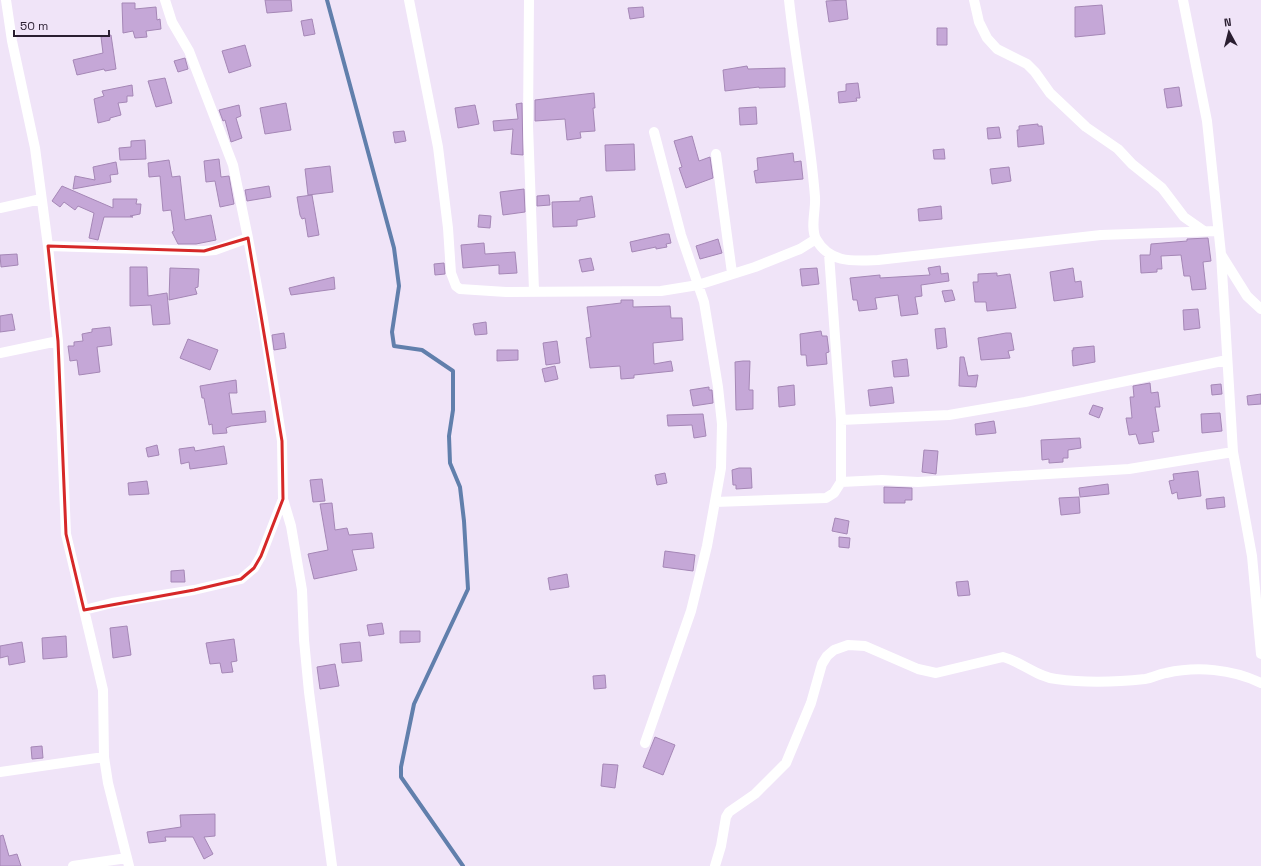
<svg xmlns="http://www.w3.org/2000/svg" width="1261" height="866" font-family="'Space Grotesk',sans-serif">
<rect width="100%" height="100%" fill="#f0e4f8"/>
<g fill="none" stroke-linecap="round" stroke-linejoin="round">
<path stroke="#617fac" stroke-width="4" d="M327 0 394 248 399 286 392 332 394 346 422 350 453 371V410L449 436 450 463 460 487 464 521 468 589 414 704 401 767V777L463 866"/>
</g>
<path fill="#c5a7d7" stroke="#a587b6" d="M265 0H291L292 11 267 13Z
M846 0 848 19 829 22 826 1Z
M122 3H135V9L156 7 157 20 160 19 161 29 146 31 147 37 135 38 133 31 123 33Z
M1102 5 1105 34 1075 37V7Z
M643 7 644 17 630 19 628 8Z
M312 19 315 34 304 36 301 21Z
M937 28H947V45H937Z
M111 35 116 69 105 71 104 69 77 75 73 60 103 53 101 37Z
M245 45 251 66 229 73 222 51Z
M185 58 188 69 178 72 174 61Z
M747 66 748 69 785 68V87L759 88V87L725 91 723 70Z
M165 78 172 103 156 107 148 81Z
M858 83 860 98H856L857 101 839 103 838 92 846 91V84Z
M132 85 133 96H127V102L118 103 121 115 110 118V120L98 123 94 99 104 96 102 91Z
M1179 87 1182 106 1167 108 1164 89Z
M594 93 595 108H593L595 131 580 132 581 138 567 140 565 119 535 121V100Z
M286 103 291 130 265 134 260 108Z
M522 103 523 155 511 154 513 129 494 131 493 121 518 119 516 104Z
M239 105 241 116 236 118 242 138 231 142 225 120 223 121 219 110Z
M475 105 479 124 458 128 455 108Z
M756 107 757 124 740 125 739 108Z
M1038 124V126H1042L1044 144 1018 147 1017 130H1019V126Z
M999 127 1001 138 988 139 987 128Z
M404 131 406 141 395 143 393 132Z
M692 136 699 161 710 157 713 178 686 188 679 168 682 167 674 141Z
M145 140 146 159 120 160 119 148 131 147V141Z
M634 144 635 170 606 171 605 145Z
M944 149 945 159H934L933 150Z
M793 153 794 162 801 161 803 179 756 183 754 171 758 170 757 158Z
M219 159 221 177 229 176 234 204 220 207 215 181 206 182 204 161Z
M169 160 172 177 180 176 185 220 211 215 216 240 196 244H178L172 232 174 231 171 210 163 211 160 176 149 177 148 163Z
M116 162 118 174 110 175 111 182 73 189 75 176 95 180 93 167Z
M330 166 333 192 308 195 305 169Z
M1009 167 1011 181 992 184 990 169Z
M62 186 113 208V199H137L136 204H141L140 214 130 216 133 217H104L98 240 89 238 94 213 78 206 75 210 64 202 60 207 52 201Z
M269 186 271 197 247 201 245 190Z
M524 189 525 212 503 215 500 192Z
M312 195 319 235 308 237 305 218 302 219 300 215 297 197Z
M549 195 550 205 537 206V196Z
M592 196 595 217 577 220V226L553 227 552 202 580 201V198Z
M941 206 942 219 919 221 918 209Z
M479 215 491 216 490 228 478 227Z
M665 234H669L671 243 666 244 667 247 656 249V247L632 252 630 242Z
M1208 238 1211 261 1203 262 1206 289 1192 290 1190 276H1184L1181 255 1161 256 1162 269H1157V272L1141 273 1140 255H1150L1151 244 1187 241V239Z
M718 239 722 253 700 259 696 246Z
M484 243 485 254 515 252 517 273 499 274V265L463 268 461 245Z
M17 254 18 265 1 267 0 255Z
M591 258 594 270 582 272 579 260Z
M444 263 445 274 435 275 434 264Z
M940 266 941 274 948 273 949 281 921 285 922 296 915 297 918 314 901 316 898 295 875 298 877 309 859 311 857 300H853L850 278 880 275V278L930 275 928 268Z
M130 267H147L148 296 167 293 170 324 153 325 151 305 130 306Z
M170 268 199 269 198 287 195 288 197 294 169 300Z
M817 268 819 284 802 286 800 269Z
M1073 268 1075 282 1081 281 1083 297 1054 301 1050 272Z
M997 273V276L1010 274 1016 308 987 311 986 302H975L973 282H978V274Z
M334 277 335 289 291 295 289 288Z
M952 290 955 300 945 302 942 291Z
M621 300H633V307L670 306 671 318H682L683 340 653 343 654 364 671 361 673 371 634 375V378L621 379 620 366 590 368 586 338 591 337 587 307 621 303Z
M1198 309 1200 328 1184 330 1183 310Z
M12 314 15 330 0 332V316Z
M486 322 487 334 475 335 473 324Z
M110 327 112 345 97 347 100 372 79 375 77 360 70 361 68 346H74V342L83 341 82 334 92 332V329Z
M945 328 947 347 937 349 935 329Z
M821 331 822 336H827L829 352 826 353 827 364 807 366 806 355H801L800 334Z
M284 333 286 348 274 350 272 335Z
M1006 333H1011L1014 350 1008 351 1010 358 981 360 978 338Z
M188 339 218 350 210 370 180 358Z
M557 341 560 363 546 365 543 343Z
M1094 346 1095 362 1073 366 1072 350H1074L1073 348Z
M497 350H518V360L497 361Z
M960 357H964L968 376 978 375 976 387 959 386Z
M907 359 909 376 894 377 892 361Z
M743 361H750L749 390H753V409L736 410 735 362Z
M555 366 558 379 545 382 542 369Z
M236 380 237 393H229L232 414 265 411 266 422 231 426 226 428 227 433 213 434 212 424 209 425 204 398H202L200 386Z
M1150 383 1151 393 1158 392 1160 407H1155L1159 431 1152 432 1154 442 1139 444 1136 434 1129 435 1126 418H1132L1130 397H1134L1133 386Z
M1221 384 1222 394 1212 395 1211 385Z
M794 385 795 405 779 407 778 387Z
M709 387V390H712L713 403 693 406 690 390Z
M892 387 894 403 870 406 868 390Z
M1261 394V404L1248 405 1247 396Z
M1093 405 1103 408 1099 418 1089 414Z
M1220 413 1222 431 1202 433 1201 414Z
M703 414 706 436 694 438 692 425 668 426 667 415Z
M994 421 996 433 976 435 975 424Z
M1080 438 1081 448 1068 450V458H1063V462L1049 463V459L1042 460 1041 440Z
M157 445 159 455 148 457 146 448Z
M224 446 227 464 190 469 189 462 181 464 179 449 194 447 195 451Z
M924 450 938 451 936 474 922 472Z
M739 468H751L752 488 736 489V485H733L732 470Z
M1198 471 1201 496 1178 499 1177 492 1172 494 1169 481 1174 480 1173 474Z
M665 473 667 483 657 485 655 475Z
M322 479 325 501 313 502 310 480Z
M147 481 149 494 129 495 128 483Z
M1108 484 1109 494 1080 497 1079 488Z
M884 487 912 488V500H905V503H884Z
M1079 497 1080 513 1061 515 1059 498Z
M1224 497 1225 507 1207 509 1206 499Z
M332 503 335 530 347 528 349 535 372 533 374 548 352 550 357 570 314 579 308 554 328 550 320 504Z
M835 518 849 521 847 534 832 531Z
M839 537 850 538 849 548 839 547Z
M665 551 695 555 693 571 663 567Z
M184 570 185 582H171V571Z
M567 574 569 587 550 590 548 578Z
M968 581 970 595 958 596 956 582Z
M382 623 384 634 369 636 367 625Z
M127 626 131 655 113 658 110 628Z
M400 631H420V642L400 643Z
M66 636 67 657 43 659 42 638Z
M234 639 237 661 231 662 233 672 222 673 220 663 210 664 206 643Z
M22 642 25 662 9 665 8 656 0 658V646Z
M360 642 362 661 342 663 340 644Z
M335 664 339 686 320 689 317 667Z
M605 675 606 688 594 689 593 676Z
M655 737 675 745 663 775 643 767Z
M42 746 43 758 32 759 31 747Z
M603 764 618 765 615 788 601 786Z
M215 814V836L204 837 213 854 204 859 193 837H165L166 841 149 843 147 832 181 827 180 815Z
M3 835 9 856 17 854 21 866H0V836Z"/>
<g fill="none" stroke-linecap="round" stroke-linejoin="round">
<path stroke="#fff" stroke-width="10" d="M6 0 12 41 35 148 48 246 58 341 66 534 103 690 104 757 108 783 129 866
M165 0 172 22 189 51 233 165 248 238 263 319 282 441 283 499 291 526 302 590 304 640 309 692 332 866
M409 0 438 147 448 228 451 273 456 286 460 289 506 292 661 291 698 285 755 267 800 249 816 239
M529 0 528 125 534 291
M789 0C796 66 810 131 815 197 816 210 810 227 816 239 830 264 854 261 878 260L1101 235 1217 231
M974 0 979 22 987 38 997 49 1027 64 1035 72 1050 93 1086 127 1118 149 1132 164 1162 188 1184 217 1204 231
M1183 0 1207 121 1221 254 1233 452 1252 556 1261 654
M716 154 732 273
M0 208 41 199
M48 246 204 251 215 250 248 238
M1222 256 1247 296 1261 309
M0 353 58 341
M841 420 949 415 1025 402 1227 360
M841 482 882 480 918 482 1129 469 1233 452
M715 502 826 498 834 493 841 482V420L829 254
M84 610 112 603 194 590 241 579 254 568 261 556 283 499
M645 743 691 611 707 546 721 468 722 424 718 387 704 302 681 235 654 132
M0 772 104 757
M73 866 127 858
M715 866 721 846 726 817 729 812 755 794 786 763 811 703 822 664 827 656 834 650 848 645 865 646 918 669 936 673 1003 657C1022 662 1037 677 1056 679 1085 683 1117 682 1145 679 1152 678 1159 674 1166 673 1197 666 1232 669 1261 683"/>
</g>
<path fill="none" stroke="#d62828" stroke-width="3" stroke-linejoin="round" d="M248 238 282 441 283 499 261 556 254 568 241 579 194 590 84 610 66 534 58 341 48 246 204 251Z"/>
<g transform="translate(1229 32) rotate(353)" stroke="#f0e4f8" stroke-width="3" paint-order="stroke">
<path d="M0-3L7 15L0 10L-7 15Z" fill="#2a1e31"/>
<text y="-6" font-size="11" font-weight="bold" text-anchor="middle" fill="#2a1e31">N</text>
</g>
<path d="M14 30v6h95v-6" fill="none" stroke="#2a1e31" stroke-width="2"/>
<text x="20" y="30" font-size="12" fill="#2a1e31" stroke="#f0e4f8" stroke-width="3" paint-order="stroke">50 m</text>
</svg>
